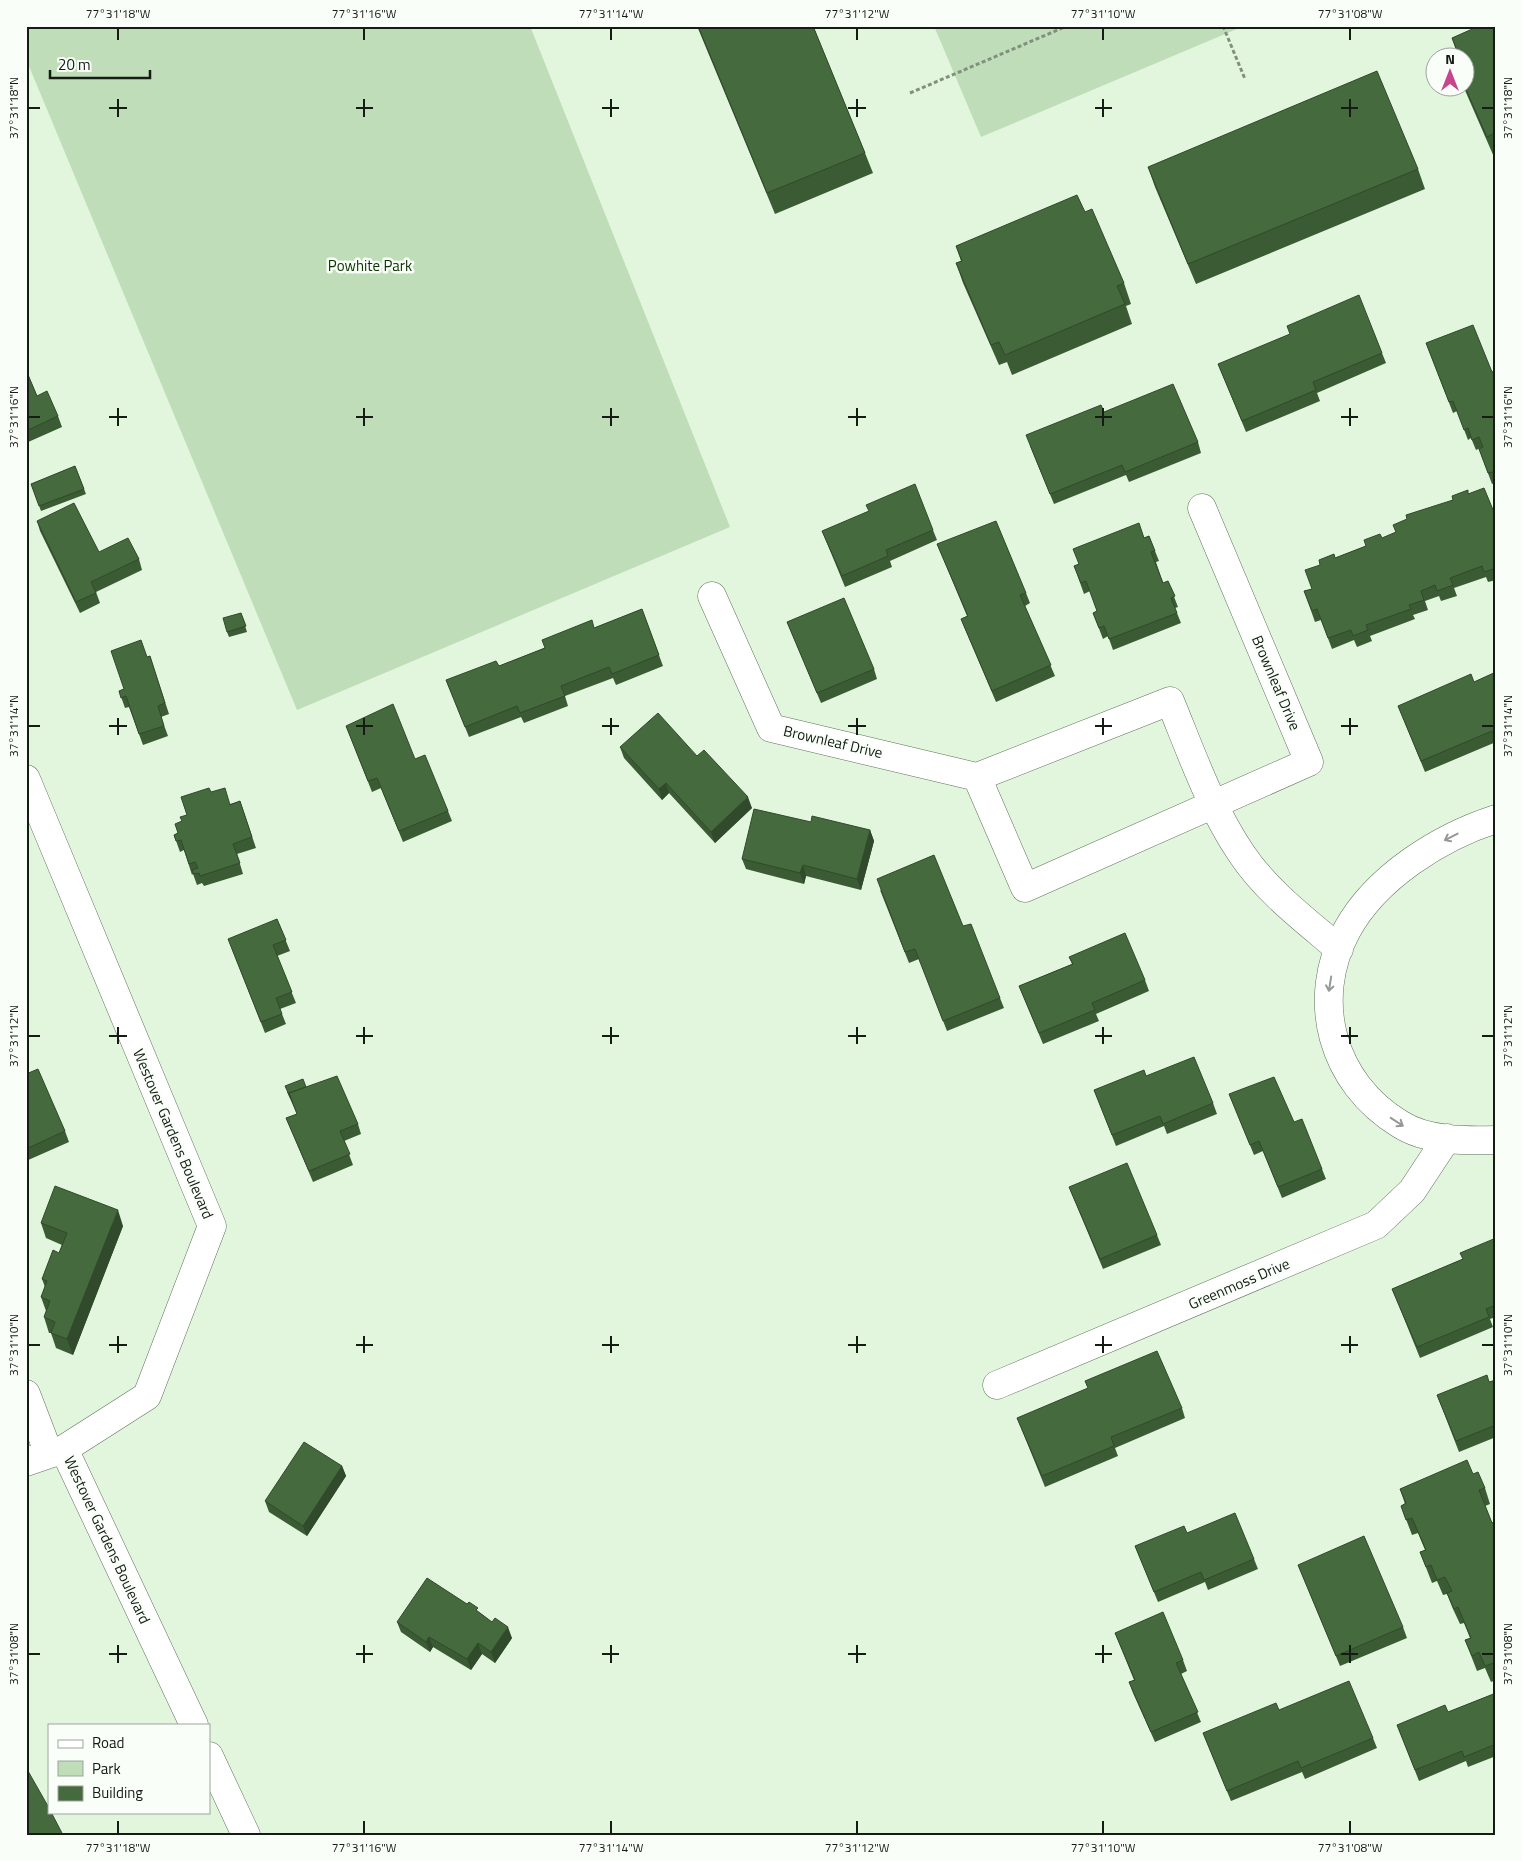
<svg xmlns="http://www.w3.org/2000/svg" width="1522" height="1861" font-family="'Titillium Web',sans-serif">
<rect width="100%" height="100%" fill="#e1f6dc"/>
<path fill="#bfddb8" d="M26 26H530L730 527 297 710 26 59Z
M934 26H1244L981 137Z"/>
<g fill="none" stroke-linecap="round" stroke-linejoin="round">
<defs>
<path id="minor" d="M712 596 771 728 977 777 1170 701C1191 752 1210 807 1241 853 1266 891 1305 920 1339 949
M977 777 1025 888 1309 762 1202 508
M26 779 212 1226 147 1396 64 1449 194 1725
M1496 819C1440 837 1376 877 1347 930 1309 1000 1332 1083 1400 1124 1426 1141 1466 1141 1496 1140
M997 1385 1376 1225 1412 1191 1447 1138
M26 1394 49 1454
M26 1462 64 1449
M209 1756 246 1835"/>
</defs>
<use href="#minor" stroke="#60735c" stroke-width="29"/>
<path stroke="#81907e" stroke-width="3" stroke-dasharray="4 2.5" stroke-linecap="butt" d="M1223 26 1245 79
M910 93 1067 26"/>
<use href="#minor" stroke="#fff" stroke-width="28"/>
</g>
<path fill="#3b5b34" d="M697 26H813L865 153 873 173 775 214Z
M1496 26V156L1494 157 1464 88V58L1457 53 1452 38Z
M1148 167 1418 169 1425 189 1196 284 1155 187Z
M1085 212 1124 283 1131 304 1126 306 1132 324 1012 375 1007 362 999 365 963 283 956 263 961 261 956 246Z
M1426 343 1492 372 1496 370V483L1492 484 1479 449 1483 447 1476 450 1471 438 1468 440 1457 411 1453 413Z
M1382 353 1386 363 1317 393 1320 401 1246 432 1218 364Z
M26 370 37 396 58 416 62 427 26 443Z
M1104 412 1198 442 1201 453 1129 482 1126 475 1054 504 1030 446Z
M75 466 86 494 41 511 31 484Z
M1469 494 1496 517V580L1488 582 1486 577 1454 588 1457 596 1441 601 1439 596 1425 601 1428 610 1413 615 1415 619 1370 636 1372 641 1357 647 1354 640 1332 649 1321 620 1315 622 1304 591 1312 589 1320 565 1335 558 1366 546 1396 533 1453 500Z
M37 521 99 552 139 559 142 570 96 592 100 603 80 613 40 531Z
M933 530 937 540 890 561 892 567 845 587 822 531Z
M1149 536 1159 561 1156 562 1163 583 1168 581 1178 607 1175 608 1181 623 1113 650 1108 636 1103 639 1093 613 1097 611 1090 591 1084 594 1074 566Z
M937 544 1026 593 1030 603 1025 606 1055 676 996 702 965 629 961 619 967 616Z
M642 609 663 666 616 685 613 678 565 696 568 706 524 723 521 717 469 737 446 680 499 666Z
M241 613 247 632 229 637 227 632Z
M787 622 874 669 877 679 821 703Z
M150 656 169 714 161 717 168 736 143 745 129 707 125 708 119 691 124 689 147 657Z
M1496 672V742L1425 772 1398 706 1474 682Z
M346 726 415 759 448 811 452 821 403 842 381 788 372 792Z
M620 747 697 756 752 808 715 843 669 793 662 800 624 758Z
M211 792 230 804 240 801 256 848 237 854 243 874 204 886 202 883 197 885 193 874 192 875 184 850 180 852 174 835 178 833 182 821 187 815Z
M811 822 870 830 874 841 861 890 806 876 804 884 746 869 742 859Z
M880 890 963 926 1000 998 1004 1008 947 1031 919 959 909 963Z
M277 919 290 951 277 956 296 1003 280 1009 286 1024 265 1033 232 949Z
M1069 957 1145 980 1149 991 1096 1014 1099 1021 1043 1044 1019 986 1072 964Z
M26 1074 65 1131 69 1142 26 1161Z
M1146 1076 1213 1103 1217 1114 1167 1134 1164 1126 1116 1146 1094 1090Z
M306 1087 358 1124 361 1134 344 1141 353 1165 313 1182 286 1118 297 1114 287 1092Z
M1229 1094 1294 1122 1322 1169 1326 1179 1282 1198 1263 1151 1254 1155Z
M1069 1187 1157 1235 1161 1245 1103 1269Z
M41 1223 123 1226 73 1355 56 1348 51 1333H49L44 1317 46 1311 41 1297 45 1287 42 1279 59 1253 62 1245 46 1238Z
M1496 1238V1317L1490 1319 1493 1327 1420 1358 1392 1289 1463 1259Z
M1496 1380V1437L1459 1452 1437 1395 1489 1382Z
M1182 1408 1185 1418 1115 1448 1118 1456 1045 1487 1017 1418Z
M342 1466 346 1476 307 1536 269 1512 265 1501Z
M1473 1474 1485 1488 1490 1504 1485 1506 1492 1523 1496 1521V1680L1491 1682 1485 1668 1477 1671 1465 1640 1470 1638 1464 1623 1460 1624 1453 1609 1447 1594 1443 1595 1437 1581 1432 1583 1420 1552 1425 1550 1418 1533 1412 1535 1401 1506 1405 1504 1400 1489Z
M1187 1533 1254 1559 1258 1569 1208 1590 1205 1582 1158 1602 1135 1546Z
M1298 1565 1403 1627 1407 1638 1340 1666Z
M480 1613 512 1638 495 1663 482 1654 471 1670 433 1647 430 1652 401 1632 397 1622Z
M1115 1633 1183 1660 1187 1671 1181 1674 1201 1722 1155 1742 1133 1693 1129 1682 1134 1680Z
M1496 1693V1756L1468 1767 1466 1761 1419 1781 1397 1725 1448 1712Z
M1279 1710 1373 1738 1377 1748 1305 1779 1302 1772 1231 1801 1203 1733Z"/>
<path fill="#304a2b" d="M666 783 669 793 662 800 659 789Z
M748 797 752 808 715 843 711 832Z
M870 830 874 841 861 890 857 879Z
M803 865 806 876 804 884 800 873Z
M118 1210 123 1226 73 1355 67 1339Z
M342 1466 346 1476 307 1536 303 1526Z
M508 1627 512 1638 495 1663 491 1652Z
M429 1637 433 1647 430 1652 426 1642Z
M478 1643 482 1654 471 1670 467 1659Z"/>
<path fill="#456a3d" stroke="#304a2b" d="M698 26H813L865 153 767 193Z
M1479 26H1496V135L1495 133 1487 137 1464 85V58H1453L1452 55 1458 53 1452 38Z
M1377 71 1418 169 1188 264 1148 167Z
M1077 195 1085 212 1092 209 1124 283 1117 286 1125 304 1005 355 999 342 991 345 956 263 962 261 956 246Z
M1359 295 1382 353 1313 382 1316 390 1242 421 1218 364 1290 334 1287 326Z
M1473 325 1492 372 1496 370V478L1493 472 1488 473 1479 449 1483 447 1479 437 1472 440 1468 428 1464 430 1453 401 1449 402 1426 343Z
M26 370 37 396 47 391 58 416 26 431Z
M1173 384 1198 442 1125 472 1122 465 1050 494 1026 435 1101 405 1104 412Z
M75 466 84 489 39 506 31 484Z
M915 484 933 530 886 550 888 556 842 576 822 531 869 511 866 505Z
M1484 488 1496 517V568L1484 572 1482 566 1450 578 1453 585 1437 591 1435 585 1421 591 1424 600 1409 605 1411 609 1366 625 1368 630 1353 636 1351 630 1328 638 1317 609 1312 611 1304 591 1312 589 1305 570 1320 565 1319 560 1334 554 1335 558 1366 546 1364 540 1380 534 1382 538 1396 532 1393 525 1407 519 1406 515 1453 500 1452 496 1468 490V494Z
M74 503 99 552 128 538 139 559 91 582 96 593 76 602 37 521Z
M996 521 1026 593 1020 595 1051 665 992 691 961 619 968 616 937 544Z
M1139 523 1144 538 1149 536 1155 551 1151 552 1163 583 1168 581 1175 596 1171 598 1177 613 1109 639 1104 626 1099 628 1093 613 1097 611 1086 581 1081 583 1074 566 1079 564 1073 549Z
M844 598 874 669 817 693 787 622Z
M642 609 659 655 612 674 609 667 561 686 565 696 520 713 517 706 465 727 446 680 496 661 499 666 545 648 542 640 592 620 594 628Z
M241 613 246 626 227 632 223 618Z
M141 640 147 657 150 656 165 703 158 706 164 726 139 734 126 696 121 698 119 691 124 689 111 651Z
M1496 672V739L1492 731 1421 761 1398 706 1471 674 1474 682Z
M393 704 415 759 425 755 448 811 399 831 377 778 368 781 346 726Z
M658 713 697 756 704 750 748 797 711 832 666 783 659 789 620 747Z
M209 788 211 792 225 788 230 805 240 801 252 837 233 844 240 863 200 876 199 873 194 874 192 870 198 868 195 862 189 864 181 840 176 841 174 835 178 833 175 824 182 821 180 817 187 815 181 797Z
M754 809 811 822 812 816 870 830 857 879 803 865 800 873 742 859Z
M934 855 963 926 971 924 1000 998 943 1021 915 949 905 952 877 879Z
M277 919 286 940 273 945 292 992 276 998 282 1014 261 1022 228 939Z
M1125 933 1145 980 1092 1003 1095 1010 1039 1033 1019 986 1073 964 1069 957Z
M1194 1057 1213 1103 1163 1124 1160 1116 1112 1135 1094 1090 1144 1070 1146 1076Z
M38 1069 65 1131 26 1149V1074Z
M337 1076 358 1124 340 1131 350 1154 309 1171 286 1118 297 1114 289 1093Z
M1274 1077 1294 1122 1302 1119 1322 1169 1278 1187 1259 1141 1250 1145 1229 1094Z
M303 1079 306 1087 289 1093 291 1099 285 1086Z
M1127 1163 1157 1235 1100 1259 1069 1187Z
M55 1186 118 1210 67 1339 51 1333 55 1322 44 1317 50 1301 41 1297 47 1281 42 1279 53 1250 59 1253 67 1233 41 1223Z
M1496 1238V1305L1486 1309 1489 1317 1417 1347 1392 1289 1463 1259 1460 1253Z
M1157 1351 1182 1408 1111 1437 1114 1446 1042 1476 1017 1418 1088 1388 1085 1381Z
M1487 1375 1489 1382 1496 1380V1425L1456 1441 1437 1395Z
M304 1442 342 1466 303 1526 265 1501Z
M1467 1460 1473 1474 1478 1472 1485 1488 1479 1490 1492 1523 1496 1521V1662L1485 1666 1479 1652 1472 1656 1465 1640 1471 1638 1458 1607 1454 1609 1447 1593 1452 1591 1445 1577 1437 1580 1431 1565 1426 1567 1420 1552 1426 1550 1412 1518 1406 1520 1401 1506 1406 1503 1400 1489Z
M1235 1513 1254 1559 1204 1580 1201 1572 1154 1592 1135 1546 1184 1526 1187 1533Z
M1364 1536 1403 1627 1336 1656 1298 1565Z
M427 1578 467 1604 469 1602 478 1608 476 1610 492 1622 495 1618 508 1627 491 1652 478 1643 467 1659 429 1637 426 1642 397 1622Z
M1163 1612 1183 1660 1176 1663 1198 1712 1151 1732 1129 1682 1135 1680 1115 1633Z
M1349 1681 1373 1738 1301 1768 1298 1761 1227 1791 1203 1733 1276 1703 1279 1710Z
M1496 1693V1744L1464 1757 1462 1751 1415 1770 1397 1725 1445 1705 1448 1712Z
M28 1771 49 1808V1812H51L63 1835H26V1772Z"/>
<defs><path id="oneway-shaft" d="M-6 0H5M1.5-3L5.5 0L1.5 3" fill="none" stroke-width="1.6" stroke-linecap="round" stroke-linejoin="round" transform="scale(1.25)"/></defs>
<g stroke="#959995">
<use href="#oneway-shaft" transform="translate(1451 837) rotate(153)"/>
<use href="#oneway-shaft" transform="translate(1330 984) rotate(99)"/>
<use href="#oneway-shaft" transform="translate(1397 1122) rotate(33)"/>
</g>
<path fill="none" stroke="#141c13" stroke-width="2" d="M118 28V40M364 28V40M611 28V40M857 28V40M1103 28V40M1350 28V40M118 99V117M364 99V117M611 99V117M857 99V117M1103 99V117M1350 99V117M28 108H40M109 108H127M356 108H373M602 108H619M848 108H866M1095 108H1112M1341 108H1358M1482 108H1494M118 408V426M364 408V426M611 408V426M857 408V426M1103 408V426M1350 408V426M28 417H40M109 417H127M356 417H373M602 417H619M848 417H866M1095 417H1112M1341 417H1358M1482 417H1494M118 718V735M364 718V735M611 718V735M857 718V735M1103 718V735M1350 718V735M28 726H40M109 726H127M356 726H373M602 726H619M848 726H866M1095 726H1112M1341 726H1358M1482 726H1494M118 1027V1044M364 1027V1044M611 1027V1044M857 1027V1044M1103 1027V1044M1350 1027V1044M28 1036H40M109 1036H127M356 1036H373M602 1036H619M848 1036H866M1095 1036H1112M1341 1036H1358M1482 1036H1494M118 1336V1353M364 1336V1353M611 1336V1353M857 1336V1353M1103 1336V1353M1350 1336V1353M28 1345H40M109 1345H127M356 1345H373M602 1345H619M848 1345H866M1095 1345H1112M1341 1345H1358M1482 1345H1494M118 1645V1663M364 1645V1663M611 1645V1663M857 1645V1663M1103 1645V1663M1350 1645V1663M28 1654H40M109 1654H127M356 1654H373M602 1654H619M848 1654H866M1095 1654H1112M1341 1654H1358M1482 1654H1494M118 1821V1834M364 1821V1834M611 1821V1834M857 1821V1834M1103 1821V1834M1350 1821V1834"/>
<g text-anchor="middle" stroke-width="5" stroke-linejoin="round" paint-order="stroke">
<g font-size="15" fill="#0a3301" stroke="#f9fef9">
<text x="370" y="271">Powhite Park</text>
</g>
<g font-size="15" fill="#141c13" stroke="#f9fef9">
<text transform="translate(1276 683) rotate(67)" y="5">Brownleaf Drive</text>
<text transform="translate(833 742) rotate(13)" y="5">Brownleaf Drive</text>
<text transform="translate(173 1134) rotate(67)" y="5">Westover Gardens Boulevard</text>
<text transform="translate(1239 1284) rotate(-23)" y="5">Greenmoss Drive</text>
<text transform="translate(107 1540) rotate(65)" y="5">Westover Gardens Boulevard</text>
</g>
</g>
<rect width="1522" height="1861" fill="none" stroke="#f9fef9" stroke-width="55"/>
<rect x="48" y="1724" width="162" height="90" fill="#f9fef9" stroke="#9da49d"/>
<rect x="58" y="1740" width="25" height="8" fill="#ffffff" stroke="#9da49d"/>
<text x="92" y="1748" font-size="15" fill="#141c13">Road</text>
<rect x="58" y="1761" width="25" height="15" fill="#bfddb8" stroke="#9da49d"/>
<text x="92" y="1774" font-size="15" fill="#141c13">Park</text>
<rect x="58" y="1786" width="25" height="15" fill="#456a3d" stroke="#9da49d"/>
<text x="92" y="1798" font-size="15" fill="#141c13">Building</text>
<g transform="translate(1450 72)"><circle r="24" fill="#f9fef9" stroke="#9da49d"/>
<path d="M0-4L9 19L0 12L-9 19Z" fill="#c7458c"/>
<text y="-8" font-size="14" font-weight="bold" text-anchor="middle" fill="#141c13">N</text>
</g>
<path d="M50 70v8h100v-8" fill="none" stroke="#141c13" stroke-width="2.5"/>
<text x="58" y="70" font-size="15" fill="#141c13" stroke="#f9fef9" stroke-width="4" paint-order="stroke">20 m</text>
<rect x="28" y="28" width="1466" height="1806" fill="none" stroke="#141c13" stroke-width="2"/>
<g font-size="12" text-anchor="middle" fill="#141c13">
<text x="118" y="18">77°31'18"W</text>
<text x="364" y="18">77°31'16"W</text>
<text x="611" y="18">77°31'14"W</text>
<text x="857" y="18">77°31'12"W</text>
<text x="1103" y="18">77°31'10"W</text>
<text x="1350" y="18">77°31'08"W</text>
<text transform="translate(14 108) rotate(-90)" y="4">37°31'18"N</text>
<text transform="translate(1508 108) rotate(-90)" y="4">37°31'18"N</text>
<text transform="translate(14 417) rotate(-90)" y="4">37°31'16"N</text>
<text transform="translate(1508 417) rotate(-90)" y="4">37°31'16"N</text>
<text transform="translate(14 726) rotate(-90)" y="4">37°31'14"N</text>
<text transform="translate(1508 726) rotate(-90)" y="4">37°31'14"N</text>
<text transform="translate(14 1036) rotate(-90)" y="4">37°31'12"N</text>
<text transform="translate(1508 1036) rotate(-90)" y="4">37°31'12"N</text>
<text transform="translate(14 1345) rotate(-90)" y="4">37°31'10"N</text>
<text transform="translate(1508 1345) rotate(-90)" y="4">37°31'10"N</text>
<text transform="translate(14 1654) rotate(-90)" y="4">37°31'08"N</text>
<text transform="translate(1508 1654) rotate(-90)" y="4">37°31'08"N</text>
<text x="118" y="1852">77°31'18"W</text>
<text x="364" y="1852">77°31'16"W</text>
<text x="611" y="1852">77°31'14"W</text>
<text x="857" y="1852">77°31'12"W</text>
<text x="1103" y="1852">77°31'10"W</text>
<text x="1350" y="1852">77°31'08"W</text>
</g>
</svg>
